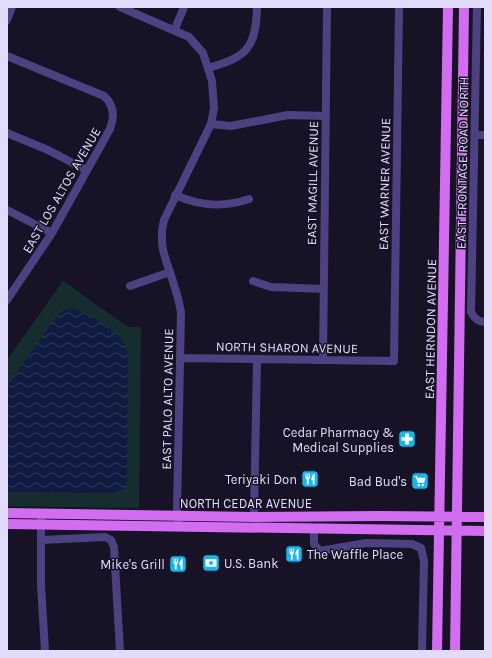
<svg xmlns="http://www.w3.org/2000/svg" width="492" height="658" font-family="Karla,sans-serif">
<defs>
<pattern id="water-waves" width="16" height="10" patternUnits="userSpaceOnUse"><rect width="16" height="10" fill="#101b42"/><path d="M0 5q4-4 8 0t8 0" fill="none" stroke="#333c5e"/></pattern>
</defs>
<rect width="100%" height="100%" fill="#181226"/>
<path fill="#162d30" d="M63 281 128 327H141L139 508 7 506V360Z"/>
<path fill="url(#water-waves)" d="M73 308C89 314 117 330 125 345 127 349 127 354 128 358L127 475 126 487 116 493 7 492V386L54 320 64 310Z"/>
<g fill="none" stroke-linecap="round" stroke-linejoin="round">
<path stroke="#4d4281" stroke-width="8" d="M120 7 189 37 203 53 212 81 214 108 211 124 164 220C159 239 163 254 170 272L130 286
M477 7 471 312C474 318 478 322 485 322
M7 20 12 7
M175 29 184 7
M7 56 104 96C114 105 115 116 110 129L52 233 7 300
M208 68C247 57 256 48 257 7
M211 124 231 126 288 115 325 116
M7 133 48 150 86 170
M475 135H485
M175 195C200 206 223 208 249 199
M7 210 52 233
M170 272 178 298 181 312 177 508 179 527
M253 281 271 287 323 289
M180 358 394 361 399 7
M323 360 327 7
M41 513V585L45 651
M254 517 257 359
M314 528V544L320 551 366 543 412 544 421 548 424 561 422 651
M42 540 105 537 111 540 114 547 120 651"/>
<path stroke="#d26cf1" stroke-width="10" d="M7 513 254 517 380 516 485 517
M7 524 485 531
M437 651 448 7
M455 651 464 7"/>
</g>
<defs>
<symbol id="pharmacy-square" viewBox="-11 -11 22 22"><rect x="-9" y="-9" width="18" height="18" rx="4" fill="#19b7e9" stroke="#181226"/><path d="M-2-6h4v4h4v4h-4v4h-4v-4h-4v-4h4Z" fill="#fff"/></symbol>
<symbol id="restaurant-square" viewBox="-11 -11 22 22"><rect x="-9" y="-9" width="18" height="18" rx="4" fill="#19b7e9" stroke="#181226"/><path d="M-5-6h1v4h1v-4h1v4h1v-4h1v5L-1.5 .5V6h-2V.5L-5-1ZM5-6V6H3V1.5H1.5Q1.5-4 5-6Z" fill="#fff"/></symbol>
<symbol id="supermarket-square" viewBox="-11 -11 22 22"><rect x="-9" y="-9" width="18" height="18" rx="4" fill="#19b7e9" stroke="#181226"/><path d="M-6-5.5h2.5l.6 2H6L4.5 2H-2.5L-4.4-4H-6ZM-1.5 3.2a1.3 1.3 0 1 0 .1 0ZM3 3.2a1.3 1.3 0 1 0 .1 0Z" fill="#fff"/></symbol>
<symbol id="bank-square" viewBox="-11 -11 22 22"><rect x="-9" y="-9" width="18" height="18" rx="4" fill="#19b7e9" stroke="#181226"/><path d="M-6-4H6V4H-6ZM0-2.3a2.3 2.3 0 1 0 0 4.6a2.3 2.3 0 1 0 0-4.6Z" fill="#fff"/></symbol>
</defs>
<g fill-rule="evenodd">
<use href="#pharmacy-square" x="397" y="429" width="20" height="20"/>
<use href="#restaurant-square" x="300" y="469" width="20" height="20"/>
<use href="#supermarket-square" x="410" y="471" width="20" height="20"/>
<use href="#restaurant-square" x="284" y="544" width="20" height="20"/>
<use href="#bank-square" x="201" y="553" width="20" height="20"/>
<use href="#restaurant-square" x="168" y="554" width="20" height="20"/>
</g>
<g text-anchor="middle" stroke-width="3" stroke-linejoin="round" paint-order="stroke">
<g font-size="13" fill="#e3dbfc" stroke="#181226">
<text transform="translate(462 163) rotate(-89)" y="5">EAST FRONTAGE ROAD NORTH</text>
<text transform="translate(312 183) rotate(-89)" y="5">EAST MAGILL AVENUE</text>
<text transform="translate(384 184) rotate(-89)" y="5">EAST WARNER AVENUE</text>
<text transform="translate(61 190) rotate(-60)" y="5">EAST LOS ALTOS AVENUE</text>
<text transform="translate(430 329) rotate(-89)" y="5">EAST HERNDON AVENUE</text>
<text transform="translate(287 347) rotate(1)" y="5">NORTH SHARON AVENUE</text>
<text transform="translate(167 399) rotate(-89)" y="5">EAST PALO ALTO AVENUE</text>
<text x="246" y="508">NORTH CEDAR AVENUE</text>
</g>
<g font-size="13" fill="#e3dbfc" stroke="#181226" text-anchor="end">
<text x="394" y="437">Cedar Pharmacy &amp;<tspan x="394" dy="15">Medical Supplies</tspan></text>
<text x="297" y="484">Teriyaki Don</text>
<text x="407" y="486">Bad Bud's</text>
<text x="307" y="559" text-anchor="start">The Waffle Place</text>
<text x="224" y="568" text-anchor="start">U.S. Bank</text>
<text x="165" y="569">Mike's Grill</text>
</g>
</g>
<rect width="492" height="658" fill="none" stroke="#e3dbfc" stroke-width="16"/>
</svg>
